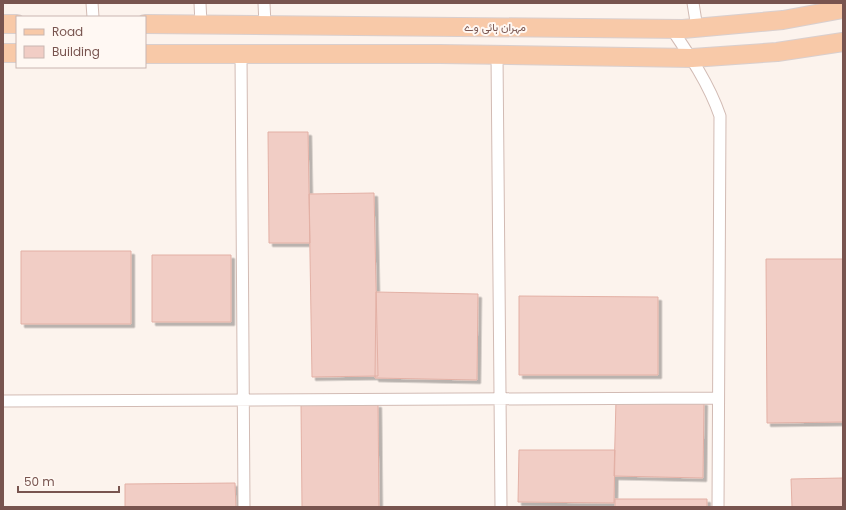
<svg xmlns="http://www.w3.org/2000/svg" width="846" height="510" font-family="Poppins,Vazirmatn,sans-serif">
<defs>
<filter id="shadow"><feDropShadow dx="3.5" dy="3.5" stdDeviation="0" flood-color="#0004"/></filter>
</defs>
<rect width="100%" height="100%" fill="#fcf3ed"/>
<path fill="#f1cdc5" stroke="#e3b0a5" filter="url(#shadow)" d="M268 132H308L310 243H269Z
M374 193 378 376 312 377 309 194Z
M21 251H131V324H21Z
M152 255H231V322H152Z
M766 259H843V422L767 423Z
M376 292 478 294 477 380 375 378Z
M519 296 658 297V375H519Z
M616 400 704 402 703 478 614 476Z
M378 404 379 507H302L301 405Z
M519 450H615L614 503 518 502Z
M843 478V507H792L791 479Z
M235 483 236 507H125V484Z
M615 499H707V507H615Z"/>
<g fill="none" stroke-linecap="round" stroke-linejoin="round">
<defs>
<path id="street" d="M92 3 93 17
M200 3 201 24
M264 3 265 25
M693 3 697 28
M671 28C690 56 709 84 720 116L718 507
M241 54 244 507
M497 55 501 507
M3 401 718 398"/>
<path id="primary" d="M3 24H17
M145 24 683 29 783 20 843 9
M3 53H17
M145 54H440L692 58 777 52 843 42"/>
</defs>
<use href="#street" stroke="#d2bbb4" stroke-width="13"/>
<use href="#primary" stroke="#d9cfce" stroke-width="20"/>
<use href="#street" stroke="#fff" stroke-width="11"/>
<use href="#primary" stroke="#f8c9a8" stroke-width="18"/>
</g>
<g text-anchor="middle" stroke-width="4" stroke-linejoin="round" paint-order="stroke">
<g font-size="11" fill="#78544f" stroke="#fff8f3">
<text x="495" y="31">مہران ہائی وے</text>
</g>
</g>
<rect width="846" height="510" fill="none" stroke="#78544f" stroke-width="8"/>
<rect x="16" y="16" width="130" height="52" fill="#fff8f3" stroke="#c9b6b1"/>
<rect x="24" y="29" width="20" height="6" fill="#f8c9a8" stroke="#c9b6b1"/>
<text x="52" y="36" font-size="12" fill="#78544f">Road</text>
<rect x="24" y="46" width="20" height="12" fill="#f1cdc5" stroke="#c9b6b1"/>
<text x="52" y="56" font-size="12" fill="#78544f">Building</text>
<path d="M18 486v6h101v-6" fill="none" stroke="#78544f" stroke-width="2"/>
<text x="24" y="486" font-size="12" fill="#78544f" stroke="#fff8f3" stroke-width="3" paint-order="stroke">50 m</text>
</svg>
